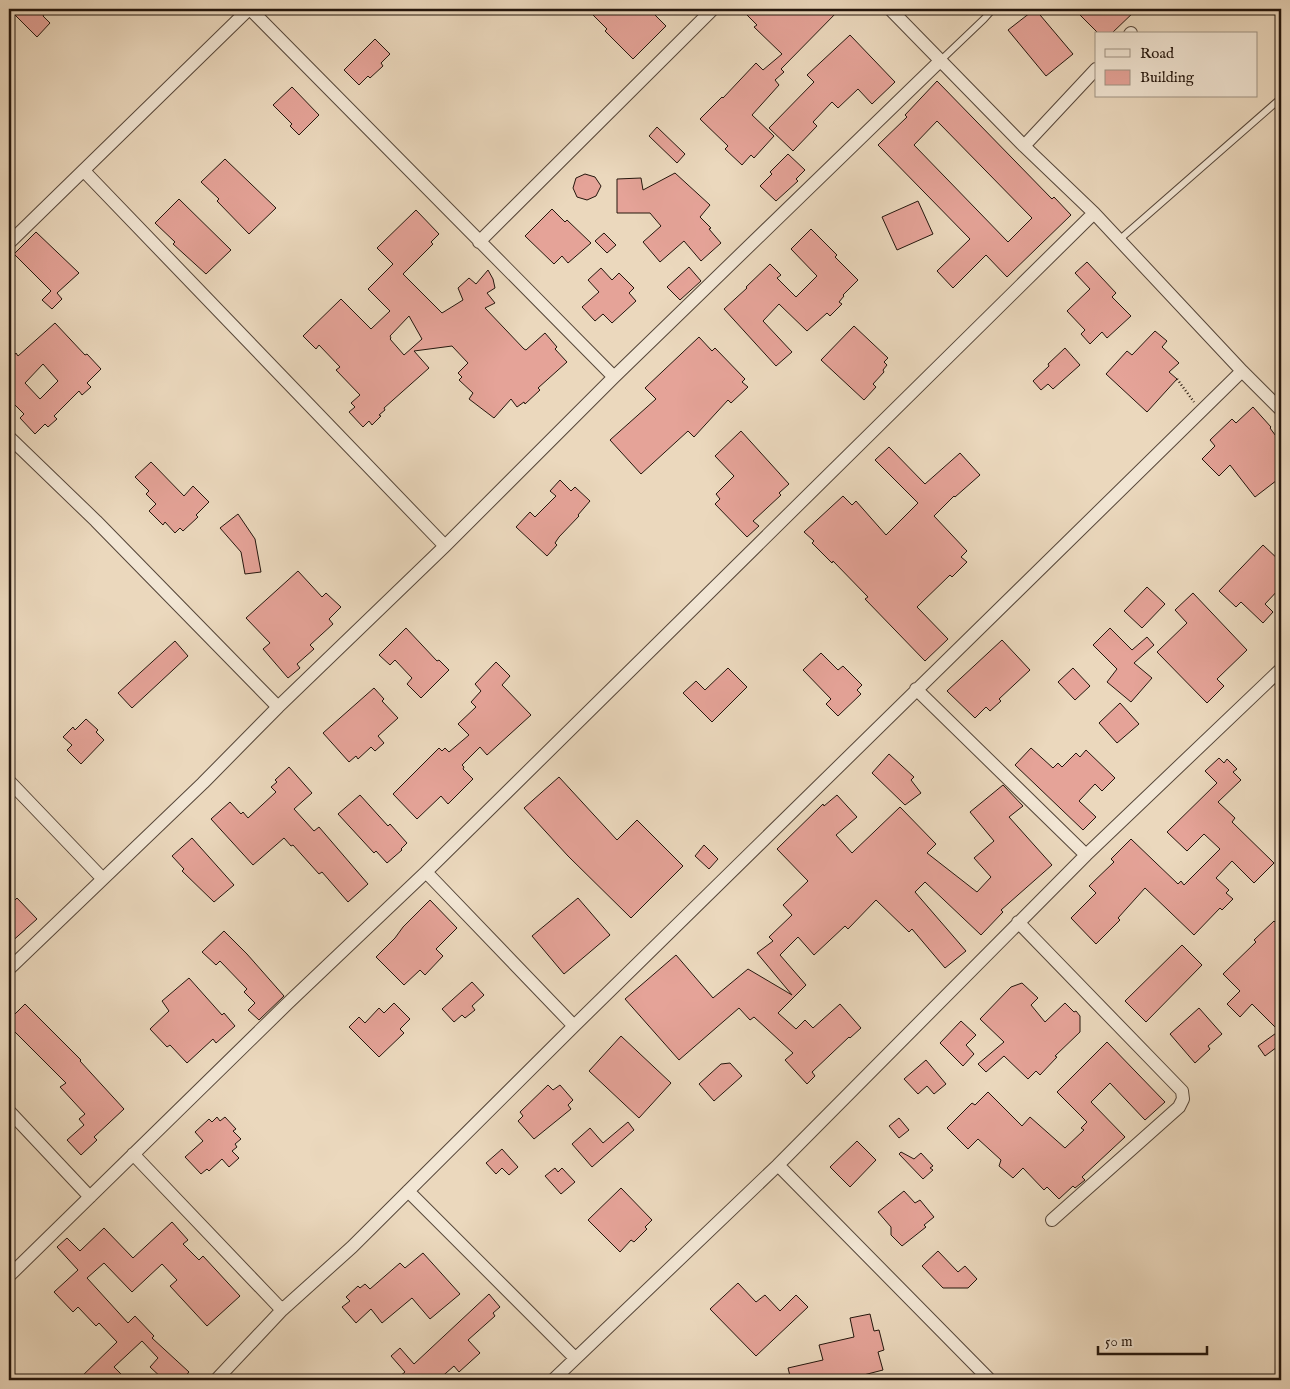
<svg xmlns="http://www.w3.org/2000/svg" width="1290" height="1389" font-family="'IM FELL English',serif">
<rect width="100%" height="100%" fill="#ebd8bd"/>
<filter id="stains"><feTurbulence type="fractalNoise" baseFrequency=".004" numOctaves="4"/><feColorMatrix values="0 0 0 0 .2 0 0 0 0 .09 0 0 0 0 .02 0 0 0 .5 -.17"/></filter>
<radialGradient id="worn" r=".72"><stop offset=".6" stop-color="#630" stop-opacity="0"/><stop offset="1" stop-color="#630" stop-opacity=".3"/></radialGradient>
<path fill="#e5a398" stroke="#24160d" fill-rule="evenodd" d="M9 9H39L44 14 43 16 50 23 37 37Z
M587 9H649L666 26 633 59 605 31 607 29Z
M753 9H840L781 69 784 72 775 80 779 85 752 115 774 136 754 158 751 155 742 165 725 149 728 146 700 119 722 97 723 98 756 63 763 70 782 54 754 27 757 25 747 15Z
M1035 9 1073 54 1046 76 1008 30Z
M1074 9H1137L1111 34H1099Z
M850 35 895 82 872 104 858 89 838 108 832 102 813 122 817 126 793 151 769 128 814 82 807 75Z
M375 39 390 54 381 63 383 66 370 78 368 76 359 85 344 70Z
M937 81 1052 199 1054 197 1071 215 1007 277 986 255 953 288 937 271 970 239 878 145 907 117 905 115ZM937 121 1032 218 1008 242 914 145Z
M292 87 319 115 299 135 290 126 292 124 273 105Z
M657 127 685 154 677 163 649 136Z
M788 154 805 170 796 179 798 181 776 201 760 186 772 174 770 172Z
M225 159 276 208 249 234 217 201 219 199 201 182Z
M675 173 710 205 700 217 711 228 709 229 721 243 701 261 684 241 660 262 643 242 661 226 650 213H617V179L641 178 643 190Z
M585 174 595 177 601 186 596 196 587 200 577 197 573 188 576 178Z
M179 199 231 250 206 274 173 244 175 242 155 223Z
M918 201 933 234 897 250 882 217Z
M552 209 565 222 567 220 591 243 568 263 562 256 554 264 525 236Z
M416 210 439 234 431 242 433 244 403 274 442 313 463 300 458 288 469 278 476 284 488 270 493 279 495 288 487 293 495 303 485 308 524 349 526 350 545 333 557 347 555 349 567 362 538 388 540 390 525 404 524 402 517 407 511 399 494 418 469 399 473 393 459 380 462 377 458 373 468 363 452 346 414 351 429 368 384 408 385 410 379 415 381 416 372 425 369 421 363 427 349 412 355 407 351 403 360 395 336 370 340 367 319 345 316 349 303 336 341 299 371 329 390 311 368 289 393 264 377 248ZM409 316 422 339 404 355 390 339 391 338 390 336Z
M811 229 837 255 835 257 858 280 843 295 844 296 839 302 842 304 830 316 827 313 807 331 779 304 763 321 792 352 776 366 724 309 747 288 746 287 770 264 781 275 777 278 796 297 817 276 791 249Z
M36 232 79 273 57 293 62 299 52 309 42 300 51 291 14 254Z
M604 233 616 245 607 253 595 241Z
M1087 262 1116 293 1112 297 1131 316 1107 338 1102 332 1090 344 1081 334 1085 330 1067 311 1090 289 1075 273Z
M689 267 701 281 680 300 667 287Z
M601 268 612 280 619 273 634 288 629 293 636 301 612 323 603 314 595 321 582 307 599 292 588 280Z
M55 323 85 355 87 354 101 369 87 383 91 387 82 395 79 391 54 416 57 419 48 427 45 424 35 434 20 418 24 414 9 399V361L16 353 18 356ZM43 364 58 381 40 399 25 383Z
M854 326 888 358 884 362 887 365 883 370 884 372 873 384 876 387 864 400 821 360Z
M1155 331 1167 341 1162 347 1179 363 1169 372 1177 379 1147 412 1106 374 1127 351 1132 355Z
M699 337 712 351 715 348 745 379 742 382 748 387 731 403 728 400 694 437 688 431 641 474 610 440 656 399 645 388Z
M1065 348 1080 365 1053 389 1048 384 1041 390 1033 381 1049 366 1048 364Z
M1253 407 1271 427 1270 428 1281 443V477L1255 497 1230 465 1219 476 1202 459 1215 446 1210 440 1232 419 1236 423Z
M741 431 789 484 779 493 781 495 753 521 759 526 747 537 715 504 720 499 716 494 734 476 715 456Z
M889 447 925 484 960 453 980 475 955 497 954 496 934 516 967 551 961 557 967 562 952 577 950 575 917 607 948 639 925 661 865 599 868 597 833 561 832 563 812 543 814 541 804 532 843 496 852 505 856 501 886 535 918 503 875 460Z
M151 462 184 496 193 486 209 502 196 515 198 517 183 531 180 528 175 533 165 522 163 525 149 511 156 504 146 494 149 491 135 477Z
M560 480 571 491 575 487 590 501 578 515 579 516 559 537 555 543 557 545 547 556 516 527 530 512 535 517 556 496 550 491Z
M238 514 255 539 261 572 245 574 241 552 220 528Z
M1263 545 1281 562V587L1265 604 1273 612 1263 623 1241 602 1236 607 1219 591Z
M298 571 322 597 326 593 341 607 329 619 333 624 310 645 314 649 297 664 300 668 288 678 263 649 270 643 246 618Z
M1147 587 1165 604 1142 628 1124 611Z
M1193 593 1247 650 1217 679 1224 686 1207 703 1157 652 1187 623 1175 610Z
M406 628 437 661 439 660 449 670 421 698 407 684 412 678 395 660 390 665 379 655Z
M1110 628 1132 650 1147 637 1154 645 1134 663 1152 678 1131 702 1107 682 1117 669 1093 645Z
M1002 640 1030 670 999 699 1001 701 990 711 986 707 975 718 947 691Z
M175 641 188 656 132 708 118 693Z
M821 653 838 670 843 666 862 685 857 690 861 694 838 716 826 704 831 699 803 670Z
M496 662 510 676 502 685 531 715 487 755 480 747 462 765 464 767 463 769 473 779 448 804 441 796 417 819 393 794 439 748 442 751 445 748 449 752 469 735 458 724 476 707 471 702 481 691 475 684Z
M728 668 747 687 712 722 683 693 696 681 705 690Z
M1073 668 1090 686 1075 700 1058 682Z
M374 688 384 699 382 701 398 718 378 736 384 743 375 751 371 747 358 759 356 756 349 762 323 733Z
M1120 703 1139 724 1117 743 1099 723Z
M86 719 98 730 96 732 104 740 81 764 67 750 72 745 63 737 73 727 75 730Z
M1031 748 1053 768 1058 763 1062 767 1076 753 1080 757 1086 750 1115 778 1102 791 1095 784 1079 801 1096 817 1083 830 1015 765Z
M889 754 914 777 911 780 921 793 905 805 872 773Z
M1219 758 1224 763 1227 759 1237 769 1233 772 1241 780 1218 802 1235 818 1232 822 1274 863 1254 883 1232 861 1216 878 1229 890 1226 893 1233 899 1222 910 1220 908 1194 935 1145 888 1118 918 1120 920 1096 944 1071 918 1096 893 1089 886 1114 862 1111 859 1131 839 1178 884 1181 881 1184 885 1220 849 1204 834 1187 851 1167 832 1217 783 1205 771Z
M289 767 312 793 294 809 314 831 319 827 368 884 348 902 322 872 319 874 293 845 291 846 284 838 253 865 211 819 230 802 241 814 243 812 248 818 276 792 271 787 277 782 275 780Z
M559 777 617 840 637 820 683 866 631 918 568 856 524 808Z
M1003 785 1023 806 1009 817 1052 865 1001 910 1003 912 981 935 925 882 915 892 966 951 945 968 912 929 909 932 876 900 848 929 845 926 814 955 798 937 780 955 806 985 778 1013 796 1029 805 1020 813 1028 840 1004 861 1028 850 1038 849 1037 812 1072 815 1076 807 1084 785 1060 793 1053 754 1017 750 1020 739 1008 679 1060 625 999 676 955 713 998 748 969 792 995 757 953 773 941 769 937 792 915 783 905 808 881 777 849 823 804 824 806 837 795 857 817 836 835 852 853 900 807 936 844 927 853 977 892 991 877 974 858 994 841 970 812Z
M360 795 388 826 390 824 407 843 401 849 402 850 387 863 376 851 374 853 338 814Z
M192 838 234 885 214 902 182 871 184 869 172 856Z
M704 845 718 859 709 869 695 856Z
M17 898 37 919 9 944V906Z
M578 898 610 935 564 974 532 936Z
M430 900 457 928 436 949 443 956 425 975 420 970 404 985 376 957 395 938 403 927Z
M1274 921 1281 928V1044L1265 1056 1258 1046 1279 1031 1252 1004 1240 1017 1227 1004 1240 991 1223 974 1256 942 1254 940Z
M224 931 247 954 284 996 259 1020 248 1010 255 1003 244 992 247 989 220 961 216 965 202 952Z
M1182 945 1202 965 1146 1022 1125 1001Z
M189 978 222 1015 224 1013 235 1026 216 1043 213 1039 187 1063 170 1045 167 1047 150 1029 169 1011 162 1001Z
M472 982 484 995 472 1006 475 1010 465 1018 462 1015 454 1022 442 1009Z
M1022 983 1038 998 1031 1005 1045 1022 1065 1003 1074 1012 1076 1011 1080 1016V1032L1055 1056 1057 1057 1040 1075 1036 1071 1028 1079 1004 1056 986 1072 978 1064 1004 1042 980 1019 1011 987Z
M394 1003 410 1019 400 1029 404 1033 379 1057 349 1027 359 1017 365 1023 379 1008 384 1013Z
M25 1004 81 1060 80 1061 124 1109 94 1137 97 1140 81 1155 67 1140 84 1125 79 1119 85 1114 60 1087 66 1083 9 1026V1020Z
M1199 1008 1222 1034 1208 1046 1210 1049 1195 1063 1170 1034Z
M961 1021 976 1035 966 1045 974 1054 963 1066 940 1043Z
M621 1036 671 1083 639 1118 589 1071Z
M1107 1042 1165 1102 1145 1120 1110 1083 1091 1102 1125 1137 1082 1177 1085 1180 1075 1188 1073 1186 1059 1199 1047 1187 1044 1190 1023 1168 1013 1178 999 1166 1001 1160 978 1139 968 1149 947 1128 972 1103 975 1105 988 1092 1022 1126 1030 1117 1065 1148 1084 1130 1081 1128 1087 1122 1057 1092Z
M926 1060 946 1084 934 1094 927 1086 918 1094 904 1079Z
M730 1063 742 1076 714 1101 699 1084 721 1064Z
M548 1085 553 1090 560 1085 573 1100 568 1105 571 1109 534 1139 518 1121 523 1116 520 1112Z
M217 1117 220 1121 225 1117 236 1129 233 1131 241 1139 235 1144 237 1147 232 1151 239 1158 229 1167 222 1159 209 1171 207 1169 201 1174 185 1157 203 1141 195 1132 209 1119 212 1122Z
M899 1118 909 1130 899 1138 889 1126Z
M628 1122 634 1130 592 1167 572 1144 590 1128 603 1143Z
M857 1141 876 1160 850 1187 830 1167Z
M502 1149 518 1167 509 1175 502 1168 496 1174 486 1163Z
M901 1152 914 1159 921 1153 933 1166 930 1168 933 1170 923 1179 899 1154Z
M555 1168 558 1172 562 1168 575 1182 561 1194 545 1176Z
M621 1188 652 1220 645 1227 647 1229 634 1242 631 1240 620 1252 588 1220Z
M904 1191 915 1203 920 1200 934 1217 924 1225 926 1227 902 1246 891 1235V1227L878 1212Z
M172 1222 188 1240 183 1244 199 1260 203 1256 240 1296 207 1326 170 1286 177 1280 162 1264 132 1292 104 1263 87 1278 128 1323 135 1316 154 1336 152 1338 189 1372 182 1380H164L150 1367 158 1358 142 1341 114 1367 121 1374 115 1380H78L117 1342 99 1323 96 1326 78 1307 73 1312 54 1292 78 1270 57 1247 67 1238 80 1251 104 1228 133 1258Z
M938 1251 958 1272 965 1266 977 1279 968 1288H943L922 1266Z
M423 1253 460 1294 430 1319 412 1298 382 1323 371 1309 356 1323 342 1307 350 1301 346 1297 358 1286 360 1288 365 1284 370 1289 400 1263 405 1268Z
M738 1283 756 1302 765 1295 780 1311 796 1295 808 1307 756 1356 710 1309Z
M489 1294 500 1307 493 1313 495 1316 468 1340 480 1353 459 1372 454 1366 438 1380H395L405 1372 391 1356 400 1348 414 1364Z
M870 1314 874 1331 879 1330 884 1350 878 1352 883 1370 848 1379V1380H791L788 1368 823 1360 819 1345 854 1337 850 1318Z"/>
<g fill="none" stroke-linecap="round" stroke-linejoin="round">
<defs>
<path id="service" d="M940 61 984 19 993 9
M1119 240 1281 98"/>
<path id="minor" d="M250 9 614 377
M890 9 1024 146 1094 213 1242 371 1281 410
M1130 34 1131 33
M1024 146 1096 69
M84 171 445 546
M479 242 713 9
M9 243 249 9
M9 437 96 521 278 707
M916 689 1086 855
M9 781 102 878
M426 872 574 1026
M1018 922 1182 1091 1183 1099 1179 1107 1052 1220
M9 969 203 783 278 707 445 546 614 377 940 61
M9 1111 90 1197
M133 1154 282 1310
M778 1165 990 1380
M408 1191 575 1358
M9 1276 288 1003 426 872 1094 213
M216 1380 282 1310 352 1247 574 1026 1242 371
M553 1380 778 1165 1086 855 1281 669"/>
</defs>
<use href="#service" stroke="#564639" stroke-width="8"/>
<use href="#minor" stroke="#564639" stroke-width="14"/>
<path stroke="#24160d" stroke-width="2.5" stroke-dasharray="1 2.5" stroke-linecap="butt" d="M1177 379 1194 402"/>
<use href="#service" stroke="#f2e6d4" stroke-width="6"/>
<use href="#minor" stroke="#f2e6d4" stroke-width="12"/>
</g>
<rect width="1290" height="1389" fill="none" stroke="#ebd8bd" stroke-width="30"/>
<rect x="10" y="10" width="1270" height="1369" fill="none" stroke="#24160d" stroke-width="2.5"/>
<rect x="15" y="15" width="1260" height="1359" fill="none" stroke="#24160d"/>
<rect x="1095" y="32" width="162" height="65" fill="#f2e6d4" stroke="#a09384"/>
<rect x="1105" y="49" width="25" height="8" fill="#f2e6d4" stroke="#a09384"/>
<text x="1140" y="58" font-size="15" fill="#24160d">Road</text>
<rect x="1105" y="70" width="25" height="15" fill="#e5a398" stroke="#a09384"/>
<text x="1140" y="82" font-size="15" fill="#24160d">Building</text>
<path d="M1098 1346v8h109v-8" fill="none" stroke="#24160d" stroke-width="2.5"/>
<text x="1105" y="1346" font-size="15" fill="#24160d" stroke="#f2e6d4" stroke-width="4" paint-order="stroke">50 m</text>
<rect width="100%" height="100%" filter="url(#stains)"/>
<rect width="100%" height="100%" fill="url(#worn)"/>
</svg>
